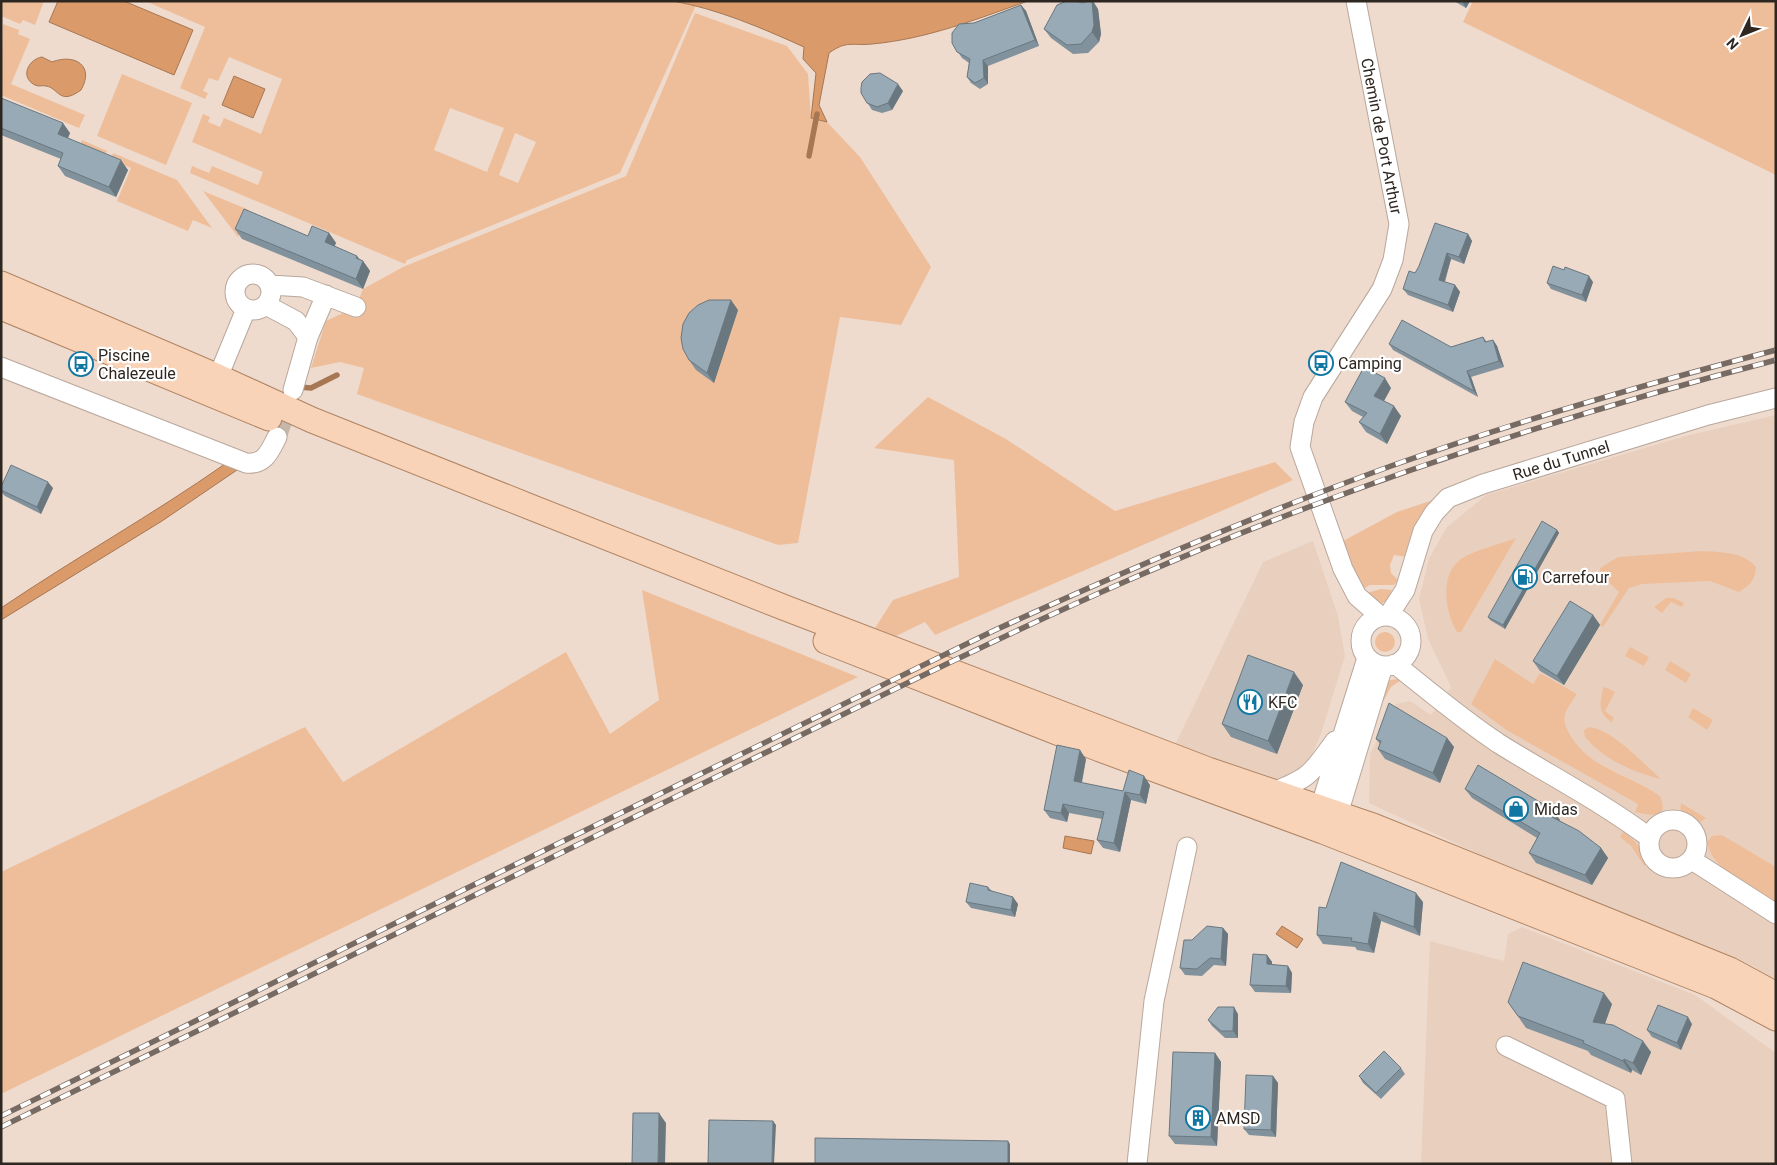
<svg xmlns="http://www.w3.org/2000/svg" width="1777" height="1165" font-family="Roboto,sans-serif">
<rect width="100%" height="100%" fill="#eedbce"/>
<path fill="#e9d0be" d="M1776 415V982L1754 967 1567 895 1369 803 1370 754 1396 704 1410 701 1431 715 1451 687 1428 639 1419 599 1429 559 1446 528 1486 495 1685 436Z
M1313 541 1338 616 1345 656 1321 734 1309 761 1283 780H1258L1173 749 1263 562Z
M1522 927 1695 995 1776 1053V1164H1421L1430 941 1504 961 1508 934Z"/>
<path fill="#eebe9b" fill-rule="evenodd" d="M1 1H44L35 25 23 20 20 24 1 16Z
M145 1H673L696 5 620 173 407 260 405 264 190 173 192 166 209 173 212 166 258 185 263 172 192 142 203 114 210 117 208 122 220 127 224 118 261 134 282 79 229 57 218 81 209 78 203 91 208 93 205 99 180 88 205 27ZM450 108 504 128 487 172 434 150ZM515 133 536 142 518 183 499 175Z
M1473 1H1776V175L1463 22Z
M695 13 787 46 808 74 811 118 827 122 860 157 931 267 901 325 840 317 798 543 778 545 357 394 364 368 340 362 311 368 326 321 356 307 363 289 403 267 626 176Z
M3 24 19 30 18 34 30 39 11 84 85 115 79 128 1 95Z
M122 74 192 103 166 165 97 136Z
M82 140 107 151 105 157 80 146Z
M113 153 177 180 212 228 193 220 188 231 117 201 131 168 111 159Z
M203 191 249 210 238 237Z
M928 397 1006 439 1115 511 1275 462 1293 480 935 635 925 622 896 636 875 628 893 600 959 577 954 460 874 448Z
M1436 499 1407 557 1394 555 1390 565 1391 573 1398 580 1394 585H1370L1361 590 1352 574 1343 541 1397 512Z
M1516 538 1461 632H1457C1445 612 1439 575 1461 559 1476 549 1499 545 1516 538Z
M1702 551C1720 552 1744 552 1756 567 1755 581 1750 585 1739 592L1710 581 1642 584 1629 588 1603 627 1600 625 1619 592 1600 574V568L1618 557Z
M1381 589 1392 590 1386 602 1381 603 1366 593Z
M642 590 858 677 1 1094V872L305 727 343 782 566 652 610 734 659 700Z
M1666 598H1674L1684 603 1682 607 1671 602 1662 613 1654 607Z
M1375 642a10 10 0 1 1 20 0a10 10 0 1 1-20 0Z
M1630 647 1649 657 1644 666 1625 656Z
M1495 659 1533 684 1540 673 1577 694C1573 700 1567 708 1565 714 1563 721 1566 727 1569 733 1587 768 1630 775 1660 796 1670 819 1651 816 1635 812L1638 804 1508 731 1471 704Z
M1670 661 1691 674 1686 683 1665 670Z
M1398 679 1401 680 1391 687 1373 720 1385 684 1390 680Z
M1605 687 1615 692 1605 711 1614 718 1612 722C1597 713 1600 703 1603 688Z
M1693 708 1713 720 1707 730 1688 717Z
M1589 727C1612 729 1644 764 1661 779 1634 773 1603 759 1585 737L1584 730Z
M1681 803 1706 818 1699 823 1693 818 1680 813Z
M1623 832C1635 839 1646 853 1645 867L1631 846 1620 837Z
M1722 835 1776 867V903C1753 888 1712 871 1707 842L1712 836Z"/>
<path fill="#db9a69" stroke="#a77753" d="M58 1H124L193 30 174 75 49 22Z
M673 1H1028C977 19 927 39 872 44 852 46 847 40 829 53L819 105 827 122 811 118 816 73 803 59 804 47C762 28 718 9 673 1Z
M42 57 52 62C75 53 95 66 81 90 59 106 59 88 46 86 42 85 39 87 35 85 19 77 29 59 42 57Z
M234 76 265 89 253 118 222 105Z
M225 464 237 470 162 521 1 620V608C75 558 152 515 225 464Z
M1065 836 1094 841 1091 854 1063 848Z
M1282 926 1303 939 1297 948 1276 934Z"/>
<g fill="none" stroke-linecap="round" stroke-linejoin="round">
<path stroke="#a77753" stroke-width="5.5" d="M809 156 817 114
M299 387 311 388 337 375"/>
<path stroke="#c7b7ab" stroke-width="19" stroke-dasharray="19 9" stroke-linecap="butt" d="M277 437 291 398"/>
<defs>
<path id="minor" d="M1356 1 1399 224 1393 260 1382 289 1313 397 1304 422 1300 447 1343 569 1357 596 1380 616
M235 292a18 18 0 1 1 36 0a18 18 0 1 1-36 0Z
M270 285 303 287 356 307
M266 305 296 321 308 337
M1 367 246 463C265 465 270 451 277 437
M218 377 246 309
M293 390 308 337 326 295
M1388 616 1405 590 1423 531 1434 513 1448 498 1483 484 1708 415 1776 398
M1361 641a25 25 0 1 1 50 0a25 25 0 1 1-50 0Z
M1395 664C1429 691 1462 719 1498 743 1549 775 1602 802 1650 838
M1273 792C1312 777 1311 773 1335 741
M1321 819 1320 808 1367 658
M1649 844a24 24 0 1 1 48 0a24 24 0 1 1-48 0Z
M1330 822 1338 814 1383 666
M1692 860 1776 914
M1506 1046 1615 1099 1622 1164
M1137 1164 1154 1001 1187 847"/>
<path id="major" d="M1 284 218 377 312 420 533 508 788 609 1208 770 1373 826 1730 970 1776 995
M1 307 269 418
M826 641 1100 749 1323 831 1716 986 1776 1018"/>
</defs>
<use href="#minor" stroke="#b9a79b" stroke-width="21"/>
<use href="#major" stroke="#af8463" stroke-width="27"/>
<use href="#minor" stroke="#fff" stroke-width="19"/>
<use href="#major" stroke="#f9d3b7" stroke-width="25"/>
<defs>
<path id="rail" d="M1 1116 993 631C1124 571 1256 515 1391 466 1517 421 1646 384 1776 350
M1 1127C220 1020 438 913 657 806 815 729 971 649 1131 579 1340 488 1556 417 1776 360"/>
</defs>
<use href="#rail" stroke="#766a62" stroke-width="5.5"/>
<use href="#rail" stroke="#fff" stroke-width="4" stroke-dasharray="11" stroke-linecap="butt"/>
</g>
<path fill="#82929d" d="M1454 1H1470L1466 8Z
M1021 5 1026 11 1039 46 988 66V84L980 89 971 83 967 77 969 63 962 58 952 43 974 23Z
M1098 9 1101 34 1099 42 1088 53 1073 54 1051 38 1044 29Z
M903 91 892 110 882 113 872 110 861 93Z
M1 98 70 133 68 138 128 170 116 197 65 176 58 166 61 159 1 135Z
M235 229 308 236 329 233 336 243 334 246 363 261 370 271 363 289 242 239Z
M1468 234 1472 241 1464 264 1451 259 1445 282 1455 285 1460 292 1453 312 1408 295 1403 289 1415 273Z
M1593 282 1586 302 1551 289 1547 283Z
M738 310 714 383 696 370 689 360Z
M1483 337 1487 342 1493 340 1497 346 1504 367 1471 377 1478 397 1393 350 1389 344 1451 347Z
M1391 388 1384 401 1401 416 1387 444 1366 432 1359 422 1363 417 1352 411 1345 402Z
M1 487 53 488 41 514 5 496 1 492Z
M1557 530 1559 533 1505 629 1490 620 1488 617Z
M1593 615 1600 625 1564 685 1540 671 1533 661Z
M1303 685 1277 754 1231 737 1222 724Z
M1447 738 1454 747 1440 783 1385 759 1378 749 1380 744 1376 739Z
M1086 759 1082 783 1123 791 1150 785 1146 804 1131 800 1120 852 1103 848 1097 840 1102 819 1069 813 1067 822 1050 818 1044 810Z
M1465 789 1560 820V821L1601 848 1608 858 1592 885 1536 863 1529 853 1537 838 1472 798Z
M988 887 992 891 1018 904 1015 917 971 908 966 902Z
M1423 902 1420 936 1381 921 1374 953 1357 950 1355 947 1323 944 1317 935 1326 908Z
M1223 928 1228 934 1226 966 1214 965 1202 976 1185 975 1180 968 1192 940Z
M1267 955 1272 962V965L1288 966 1292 973 1291 993 1255 992 1250 985Z
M1508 1002 1612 1004 1605 1024 1651 1052 1641 1075 1632 1070 1631 1073 1591 1055 1588 1051 1526 1028Z
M1238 1014V1038H1225L1212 1026 1208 1020Z
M1692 1024 1681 1050 1652 1037 1647 1030Z
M1215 1053 1221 1062 1217 1146 1175 1144 1169 1136Z
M1401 1068 1405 1074 1381 1099 1363 1083 1359 1076Z
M1273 1076 1278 1083 1276 1137 1249 1135 1244 1129Z"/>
<path fill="#6a777f" d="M1092 1H1093L1098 9 1101 34 1099 42 1092 32Z
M1462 1H1470L1466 8Z
M1021 5 1026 11 1039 46 1035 40Z
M983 60 988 66V84L984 78Z
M898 84 903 91 892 110 888 103Z
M63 123 70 133 65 144 58 134Z
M121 160 128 170 116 197 109 187Z
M329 233 336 243 332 252 325 242Z
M1468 234 1472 241 1464 264 1459 257Z
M1447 253 1451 259 1443 286 1439 280Z
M357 256 363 263V261L370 271 363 289 356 279V258Z
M1589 276 1593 282 1586 302 1582 295Z
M1455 285 1460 292 1453 312 1448 305Z
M731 300 738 310 714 383 707 373Z
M1493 340 1497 346 1504 367 1499 361Z
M1467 371 1471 377 1478 397 1474 391Z
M1385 378 1391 388 1381 406 1374 396Z
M1394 406 1401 416 1387 444 1380 434Z
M48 482 53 488 41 514 37 507Z
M1557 530 1559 533 1505 629 1503 625Z
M1593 615 1600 625 1564 685 1557 676Z
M1294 672 1303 685 1277 754 1268 741Z
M1447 738 1454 747 1440 783 1433 773Z
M1080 750 1086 759 1080 790 1074 781Z
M1144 776 1150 785 1146 804 1140 795Z
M1125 792 1131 800 1120 852 1114 843Z
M1063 804 1069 813 1067 822 1061 813Z
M1553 810 1560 820 1557 826 1550 816Z
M1601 848 1608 858 1592 885 1585 875Z
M1416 893 1423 902 1420 936 1414 927Z
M1013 897 1018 904 1015 917 1011 910Z
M1374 912 1381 921 1374 953 1368 944Z
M1223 928 1228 934 1226 966 1221 959Z
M1267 955 1272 962V971L1267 964Z
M1288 966 1292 973 1291 993 1286 986Z
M1604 993 1612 1004 1601 1034 1593 1022Z
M1234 1007 1238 1014V1038L1233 1031Z
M1688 1017 1692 1024 1681 1050 1677 1043Z
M1643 1041 1651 1052 1641 1075 1633 1063Z
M1215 1053 1221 1062 1217 1146 1211 1137Z
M1624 1059 1632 1070 1631 1073 1623 1061Z
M1273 1076 1278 1083 1276 1137 1271 1130Z
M659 1113 666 1123 665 1164H658Z
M773 1121 776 1125 774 1164H772Z
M1008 1141 1010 1144V1164H1008Z"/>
<path fill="#97aab6" stroke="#6a777f" d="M1067 1H1075L1083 3 1088 1H1092L1094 25 1092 32 1081 44 1067 45 1044 29 1057 5Z
M1021 5 1035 40 983 60 984 78 975 83 967 77 970 59 957 52 952 43V33L959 24 974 23Z
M880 73 898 84 888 103 877 107 867 103 861 93V88L862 82 870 74Z
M1 98 63 123 58 134 121 160 109 187 58 166 63 153 1 128Z
M244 209 308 236 312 226 329 233 325 242 357 256 356 258 363 261 356 279 235 229Z
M1435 223 1468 234 1459 257 1447 253 1439 280 1455 285 1448 305 1403 289 1409 271 1415 273 1419 266Z
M1553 266 1564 270 1565 267 1589 276 1582 295 1547 283Z
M709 300H731L707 373 689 360 683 349 681 338 683 324 689 313 698 305Z
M1402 320 1451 347 1483 337 1485 342 1493 340 1499 361 1467 371 1474 391 1389 344Z
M1364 367 1385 378 1374 396 1394 406 1380 434 1359 422 1367 413 1345 402Z
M11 465 48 482 37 507 1 490V487Z
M1542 521 1557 530 1503 625 1488 617Z
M1570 601 1593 615 1557 676 1533 661Z
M1248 655 1294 672 1268 741 1222 724Z
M1389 703 1447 738 1433 773 1378 749 1381 741 1376 739Z
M1057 745 1080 750 1074 781 1123 791 1129 770 1144 776 1140 795 1125 792 1114 843 1097 840 1104 812 1063 804 1061 813 1044 810Z
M1478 765 1553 810 1550 816 1579 831 1601 848 1585 875 1529 853 1540 833 1465 789Z
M1341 862 1416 893 1414 927 1374 912 1368 944 1351 941 1352 938 1317 935 1319 907 1326 908Z
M970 883 988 887V890L1013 897 1011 910 966 902Z
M1207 926 1223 928 1221 959 1210 958 1197 969 1180 968 1184 940H1192Z
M1253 954 1267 955V964L1288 966 1286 986 1250 985Z
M1523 962 1604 993 1593 1022 1613 1025 1643 1041 1633 1063 1624 1059 1623 1061 1583 1043 1584 1041 1518 1016 1508 1002Z
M1658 1005 1688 1017 1677 1043 1647 1030Z
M1218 1007H1234L1233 1031H1221L1208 1020Z
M1384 1051 1401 1068 1376 1093 1359 1076Z
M1173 1052 1215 1053 1211 1137 1169 1136Z
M1246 1075 1273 1076 1271 1130 1244 1129Z
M633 1113H659L658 1164H632Z
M709 1120 773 1121 772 1164H708Z
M815 1138 1008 1141V1164H815Z"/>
<defs>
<symbol id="bus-ring" viewBox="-11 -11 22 22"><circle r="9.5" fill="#fff" stroke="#1076a2" stroke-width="1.5"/><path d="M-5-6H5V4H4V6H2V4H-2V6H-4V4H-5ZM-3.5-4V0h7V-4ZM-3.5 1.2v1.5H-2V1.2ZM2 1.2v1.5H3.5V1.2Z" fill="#1076a2"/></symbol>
<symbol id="fuel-ring" viewBox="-11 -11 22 22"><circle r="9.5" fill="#fff" stroke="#1076a2" stroke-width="1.5"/><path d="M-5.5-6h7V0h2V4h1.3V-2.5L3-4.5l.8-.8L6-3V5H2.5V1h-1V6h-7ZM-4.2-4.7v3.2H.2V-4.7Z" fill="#1076a2"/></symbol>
<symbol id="restaurant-ring" viewBox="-11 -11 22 22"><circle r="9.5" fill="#fff" stroke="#1076a2" stroke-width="1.5"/><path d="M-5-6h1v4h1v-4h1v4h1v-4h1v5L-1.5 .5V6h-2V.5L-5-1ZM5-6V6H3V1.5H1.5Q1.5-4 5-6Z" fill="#1076a2"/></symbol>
<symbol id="shop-ring" viewBox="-11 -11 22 22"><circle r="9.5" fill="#fff" stroke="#1076a2" stroke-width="1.5"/><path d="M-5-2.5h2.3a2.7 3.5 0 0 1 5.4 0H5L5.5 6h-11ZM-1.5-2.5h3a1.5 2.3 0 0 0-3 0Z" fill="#1076a2"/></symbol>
<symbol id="building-ring" viewBox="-11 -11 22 22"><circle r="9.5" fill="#fff" stroke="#1076a2" stroke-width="1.5"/><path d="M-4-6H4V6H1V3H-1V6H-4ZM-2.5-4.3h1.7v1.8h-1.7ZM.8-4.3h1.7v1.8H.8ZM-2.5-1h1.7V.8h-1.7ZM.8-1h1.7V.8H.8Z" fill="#1076a2"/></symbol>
</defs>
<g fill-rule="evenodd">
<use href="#bus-ring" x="1307" y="349" width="28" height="28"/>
<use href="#bus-ring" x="67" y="350" width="28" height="28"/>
<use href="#fuel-ring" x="1511" y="563" width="28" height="28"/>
<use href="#restaurant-ring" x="1236" y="688" width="28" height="28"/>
<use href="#shop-ring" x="1502" y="795" width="28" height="28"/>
<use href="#building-ring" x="1184" y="1104" width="28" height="28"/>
</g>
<g text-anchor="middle" stroke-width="4.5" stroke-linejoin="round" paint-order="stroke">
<g font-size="16" fill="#2d2621" stroke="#fff">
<text transform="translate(1382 136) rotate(79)" y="6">Chemin de Port Arthur</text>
<text transform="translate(1561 460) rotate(-17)" y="6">Rue du Tunnel</text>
</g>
<g font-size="16" fill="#2d2621" stroke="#fff" text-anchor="start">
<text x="98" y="361">Piscine<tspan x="98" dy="18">Chalezeule</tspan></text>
<text x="1338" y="369">Camping</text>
<text x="1542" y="583">Carrefour</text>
<text x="1268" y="708">KFC</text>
<text x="1534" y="815">Midas</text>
<text x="1216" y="1124">AMSD</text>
</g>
</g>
<rect width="1777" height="1165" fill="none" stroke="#2d2621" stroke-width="5"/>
<g transform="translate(1742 35) rotate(227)" stroke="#ffffff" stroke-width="4" paint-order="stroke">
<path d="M0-4L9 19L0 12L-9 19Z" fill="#2d2621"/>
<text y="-8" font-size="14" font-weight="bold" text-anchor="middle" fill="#2d2621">N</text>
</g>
</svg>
